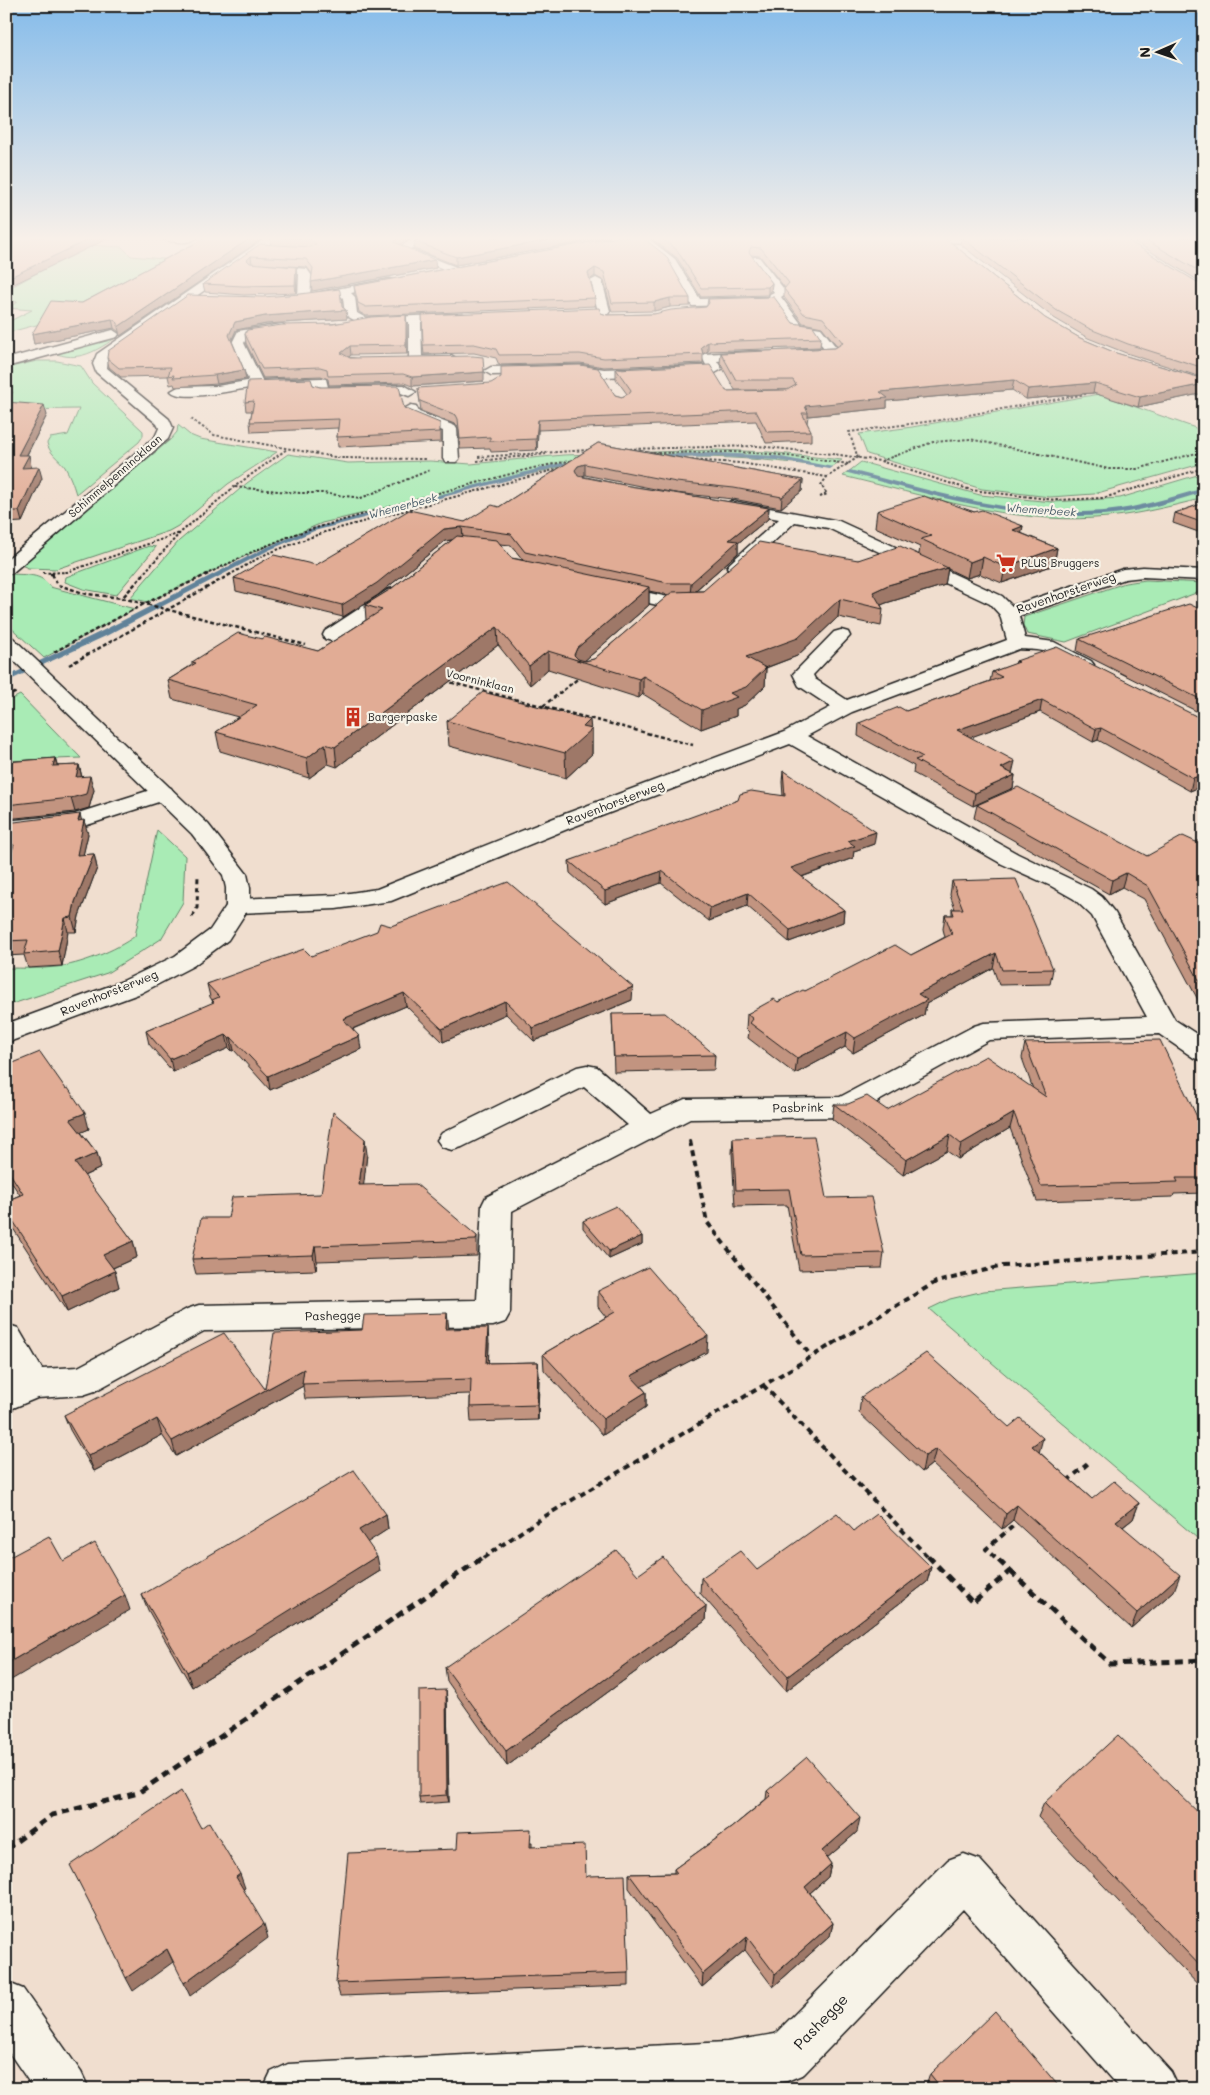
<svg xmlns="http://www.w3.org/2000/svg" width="1210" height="2095" font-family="Mali,sans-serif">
<rect width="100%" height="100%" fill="#f0decf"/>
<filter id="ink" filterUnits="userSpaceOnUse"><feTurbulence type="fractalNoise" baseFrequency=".02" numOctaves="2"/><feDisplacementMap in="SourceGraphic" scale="10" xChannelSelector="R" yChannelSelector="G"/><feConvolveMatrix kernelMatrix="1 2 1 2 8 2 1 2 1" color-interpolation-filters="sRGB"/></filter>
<g filter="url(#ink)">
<path fill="#a9ebb5" stroke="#628468" d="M88 245 122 247 131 256 195 262 40 324 6 333V323L32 310 6 308 18 302 6 301V290Z
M121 334C102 347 82 363 57 354L64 348Z
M37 361H57L81 366 92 383 143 431V436L139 442 76 494C73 484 70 476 65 467 59 459 49 453 47 443L50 438 68 435 79 409 6 410V405L13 392H6V368Z
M1099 394 1204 431V463L1094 494 1050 497 982 489 867 454 859 434 912 427Z
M178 425 190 435 200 439 277 452 228 484 178 526 169 531 56 569 28 568 21 565 171 439 177 432Z
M716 450 769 452 842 460 830 468C741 454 648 453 560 467L322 523 258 550 148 602 130 598 179 541 247 483 288 454 348 463 430 461 471 464 563 455Z
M861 462 980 495 1053 502 1120 498 1204 473V498C1168 507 1132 516 1095 518 1013 524 923 495 843 476Z
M149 546 156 547 116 595 83 589 65 582 66 577Z
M11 574C25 575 42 573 50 587L135 609 44 658 6 623V578Z
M1146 580 1204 583V590L1066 642 1027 634 1023 625 1024 617 1125 583Z
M20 695 81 758 6 761V702Z
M157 830 185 856 183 902 161 939 107 973 6 1006V968C23 968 40 969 56 967 79 965 117 950 135 936Z
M1204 1273V1544L929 1309 950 1299 984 1291Z"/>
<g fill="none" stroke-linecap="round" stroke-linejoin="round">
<path fill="#608299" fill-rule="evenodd" d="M719 453 776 456 833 467 830 469 776 460 719 457 653 458 650 456 653 454Z
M580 460 583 462 582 463 558 467 314 531 269 550 108 635 6 682V677L102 631 265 548 310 529 556 464Z
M850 470C933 491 1017 518 1104 511 1138 508 1171 497 1204 488V492C1171 502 1137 513 1103 515 1016 521 931 495 848 473L847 472Z"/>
<defs>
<path id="minor" d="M161 237H198C190 245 173 242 162 239Z
M639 237H650L649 239 675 259 700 299 769 297 770 294 774 292 750 259 751 257H759L787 293 781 297 802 325 821 328 840 352 834 356H796L795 353 796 350 824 348 813 334 794 331 774 304 692 306 667 263 639 241 638 239Z
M429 238 434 241 433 243 418 245 410 249 456 267 458 269 456 271H448L396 249 412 240Z
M260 265 307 269 312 276 310 294 390 279 394 280 396 282 394 284 351 293 355 297 357 313 366 318 463 314 465 317 459 321 421 322 422 356 451 355 458 359 451 363H411L409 360V322L372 324 365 326 345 315 343 298 340 295 305 302 300 300 298 298 299 274 256 270 254 268 256 266Z
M596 278 602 281 610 311 608 314H600L598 311 590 281Z
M282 324 288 328 286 331 247 337 244 343 262 380 321 378 326 379 328 387 404 385 416 392 409 396 401 393 321 395 316 394 314 386C293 387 272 386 251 388 236 389 181 403 171 391L178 387 217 386 247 381 248 379 232 343 238 331Z
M113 330 119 334 117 337 6 367V359Z
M758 351 763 352 764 355 763 358 717 361 722 369 715 373 604 377 580 373 491 375 484 371 491 367 580 365 604 369 706 365 702 357 703 354Z
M411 405 416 406 419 412 455 426 457 429 459 459 456 462H446L443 459V431L407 417 404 409Z
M732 501 839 521 1002 596 1012 606 1123 569 1143 567 1204 570V580L1143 577 1125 579 1019 616 1025 638 1054 642 1091 661 1094 665 1091 669C1073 674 1059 657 1043 651 1036 649 1026 650 1019 649L852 712 807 736 1018 854 1091 889 1102 897 1115 913 1175 1020 1204 1039V1061L1194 1058 1159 1034 989 1040 855 1114 845 1117 690 1119 512 1211 510 1313 505 1322 493 1326 204 1331 95 1391 83 1395 37 1398 6 1411V1381L11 1378 6 1369V1324L18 1328 42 1369 78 1367 187 1309 199 1305 477 1300 482 1205 486 1197 628 1125 584 1087 462 1147 452 1150 442 1147 437 1140 442 1133 577 1067 587 1065 597 1067 651 1114 685 1099 840 1097 974 1026 984 1023 1147 1017 1092 916 1074 899 1051 886 1002 864 790 744 570 828 391 901 336 909 238 913 229 911 226 906 229 901 238 899 336 895 377 889 554 818 784 732 831 707 799 686 793 674 834 632 841 630 848 632 850 636 813 675 815 679 847 700 1007 640 1000 615 990 604 828 528 795 522 742 571 736 572 730 571 727 567 730 563 779 519 726 509 724 506 726 503Z
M612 585 673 598 676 602 673 606 667 607 606 594 603 590 606 586Z
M395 588 401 589 404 593 401 597 339 639 332 641 325 639 323 635 325 631 389 589Z
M163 786 171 788 174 793 171 798 78 828 6 835V821L75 814Z
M964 1854 980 1860 1171 2072 1179 2089H1121L963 1909 804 2074 787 2081 738 2089H263L271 2072 288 2064 727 2042 775 2034 948 1860Z
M6 1982 23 1989 81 2072 89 2089H34L6 2048Z"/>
<path id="tertiary" d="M267 237H279L108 359 107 368 169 419 173 428 168 439 12 573 6 574V560L155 437 159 428 157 424 96 372 93 364 97 354Z
M885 237C901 236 995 234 1002 241L997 244 890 240Z
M6 636 13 638 208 824 247 874 250 888V906L228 940 193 966 141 993 6 1043V1024L123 981 175 956 210 930 226 906V888L223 875 192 834 6 653Z"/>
</defs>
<use href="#minor" stroke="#1c1c1c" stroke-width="3"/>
<use href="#tertiary" stroke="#1c1c1c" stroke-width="3"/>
<path stroke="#1c1c1c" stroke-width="2" stroke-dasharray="2.5 2" stroke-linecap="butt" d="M191 419 214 435 340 458 425 459
M625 449 757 446 840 455 880 461 971 490 1056 500 1103 498 1204 468
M653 453 734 452 772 454 849 464
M478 457 589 450
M858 458 849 432 940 420 1086 394
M687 460 740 463 827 477
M477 461 546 454
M881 461 933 442 970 439 1109 469H1137L1204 451
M235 487 300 493H322L361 498 430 470
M820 497 827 494 821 485 827 477 857 458
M43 573 67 572 180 533
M142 575 180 533 234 487 287 449
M205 575 254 551 295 534 427 496 533 468 574 460
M229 575 266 554 325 532 561 468"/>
<path stroke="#1c1c1c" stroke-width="2.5" stroke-dasharray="4 2.5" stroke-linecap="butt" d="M50 574H54
M52 574 58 585 87 594 122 598
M144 574 122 598 306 645
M54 652 144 604 208 574
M69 665 231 574
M445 681 693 745
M6 697 17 692
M543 706 580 677"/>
<path stroke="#1c1c1c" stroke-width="3" stroke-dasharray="5 4" stroke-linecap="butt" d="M192 917 197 908 198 875
M690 1140V1142"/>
<path stroke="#1c1c1c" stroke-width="4" stroke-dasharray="6 4.5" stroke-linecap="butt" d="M690 1141 707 1222 811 1356
M763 1385 929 1558
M1067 1481 1090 1462
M483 1558 537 1521 936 1282 1003 1266 1204 1252
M995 1558 986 1549 1018 1522"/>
<path stroke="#1c1c1c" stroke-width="5" stroke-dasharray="8 5.5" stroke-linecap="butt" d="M928 1556 973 1603 1010 1571 994 1556
M1010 1571 1110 1664 1204 1660
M6 1849 52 1815 138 1793 485 1556"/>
<use href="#minor" fill="#f7f3e8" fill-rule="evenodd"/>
<use href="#tertiary" fill="#f7f3e8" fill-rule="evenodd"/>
</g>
<path fill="#c29480" stroke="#1c1c1c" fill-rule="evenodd" d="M207 237H265L120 336 119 332 114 328 34 344 32 334 82 303Z
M270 237H418L403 242 400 245 436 268 312 291V274L307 267 269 265 296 267 297 276 296 293 244 295 205 292 203 284 271 245Z
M428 237H610L456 265 415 249 414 241 431 237Z
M618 237 690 298V306L670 307 654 311 612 312 604 281 595 276 590 280 595 298V306L366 316 359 312 355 294 354 286Z
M651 237H944L1045 318 1080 338 1116 353 1204 379V393L1138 407 1093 393 1026 399 1012 390 887 401V408L808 416 807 423 811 431V441L766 443 756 421 538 430 537 450 491 452 490 448 460 449 459 429 457 425 421 411 418 388 615 395 622 397 627 394 616 379V369L726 391 787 390H735L720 363 721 353 835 348 838 347 822 327 803 323 784 297V289L785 288 760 256 751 255 772 283 771 291 768 295 701 297 677 258 651 238Z
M961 237 1000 238 1204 286V378L1126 353 1088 338 1054 318 960 244Z
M1127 237H1204V284Z
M708 299 793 323 821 338 820 347 708 351 703 354V363L604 367 580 363 499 365 496 358 474 353 424 354 423 345 601 313 607 315 654 314 706 307 707 305Z
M342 307 346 310 347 319 266 324 236 330 232 341 244 370 246 379 217 384 175 387 174 384 170 385 168 376 121 377 109 367 107 358Z
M406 315 407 354 351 355 349 357 484 381 412 386 404 383 329 385 328 379 321 376 263 378 246 343 245 334Z
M313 385 320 387 404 408 441 432V442L338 447 337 437 338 428 251 432 250 422 252 411H246L245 402Z
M6 402 47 415 27 455 31 466 30 467 42 478 22 522 6 523Z
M598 443 803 480 802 491 781 508 733 499 675 493 585 475 581 476 629 486 769 508 768 519 738 543V553L695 591H703L858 560 919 554 920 547 875 527 877 511 937 501 1023 526 1021 533 1057 548 1054 565 1002 583 980 574 967 578 948 569 945 585 886 603 881 605 883 609 881 626 838 617 797 656 766 668 765 686 745 705 736 709V716L701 729 643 694 639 698 548 669 530 685 498 645 337 767 328 764 309 778 220 751 216 732 238 717 172 699 168 680 192 665V662L262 639 318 651 366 620 365 605 391 589 452 540 445 541 378 595 343 617 236 591 234 578 316 565 465 522 499 507ZM500 544 511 545 523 560 511 558ZM649 591 669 595 594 659 584 661 649 605Z
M1204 503V534L1173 523 1175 513Z
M1204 611V715L1077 651 1079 639Z
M1016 661 1204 719V789L1200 787 1190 791 1098 740 1093 742 1040 712 970 737 1012 774 1015 775 1013 788 973 806 913 773 914 766 858 736 859 723 906 711 990 681 992 672 1015 664Z
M447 721 592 729V754L566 778 449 746Z
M55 758 57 766 79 765 82 777 94 790 89 808 75 812 6 819V762Z
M783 770 874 844 854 851 853 858 802 877 844 910 843 922 789 942 747 906 709 921 661 883 605 904 570 873 569 861 783 796 782 782Z
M977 805 1147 856 1196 842 1204 839V1011L1144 899 1122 887 1109 894 974 818Z
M82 821 88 834 83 855 94 854 97 868 79 916 76 932H68L62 966 28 968 24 955 6 956V869L10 856 6 855V823Z
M952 881 1053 969 1050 984 999 985 993 968 926 1004 924 1015 853 1053 845 1047 795 1074 748 1038 749 1032 746 1029 747 1014 805 991 911 955 945 937 943 929 945 915H952V909H955L950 895Z
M311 956 632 1000 534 1041 506 1014 443 1042 406 1006 353 1029 361 1049 270 1090 234 1050 232 1051 229 1048 173 1072 149 1044 146 1031 213 1003 212 1000 210 997 207 984Z
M612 1014 715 1055 714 1070 614 1072Z
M1025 1043 1200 1123H1204V1193L1174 1194 1173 1197 1037 1201 1010 1128 958 1159 947 1151 903 1175 832 1119 834 1104 887 1110 1033 1089 1022 1058Z
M6 1066 89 1129 81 1132 97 1153 101 1168 84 1176 133 1241 137 1257 113 1268 119 1287 67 1312 7 1219 6 1215V1201L20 1195 6 1174Z
M733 1138 826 1198 884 1253 882 1268 799 1270 787 1205 735 1206 732 1153Z
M367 1154 363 1185 477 1236V1256L317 1261 316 1270 196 1274 192 1259 228 1218 321 1194Z
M583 1221 642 1236V1244L609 1259 583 1228Z
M598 1291 707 1352 641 1386 646 1392V1407L603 1435 544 1370 543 1354 606 1317 598 1307Z
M449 1329 489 1343 488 1363 538 1362 539 1377 538 1420 471 1422 470 1407V1394L305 1399 303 1386 176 1456 162 1435 94 1471 70 1430 64 1415 265 1389Z
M861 1397 1039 1452 1092 1499 1139 1503 1133 1519 1123 1527 1174 1591 1131 1628 1013 1520 1002 1529 932 1464 922 1472 859 1413Z
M386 1514 388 1529 367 1542 380 1571 254 1650 192 1687 148 1610 142 1595Z
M854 1531 931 1567 927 1582 786 1691 700 1593 701 1578 757 1570Z
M638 1575 706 1606 705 1621 507 1766 447 1681 445 1667Z
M447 1698 449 1802 420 1804 419 1797Z
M767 1791 857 1832 827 1858 831 1864 828 1877 810 1893 833 1923 830 1936 773 1987 745 1950 702 1987 629 1888V1874L674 1873V1869L731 1828 766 1799Z
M1044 1803 1204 1818V1991L1038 1817Z
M532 1843V1847L586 1878 629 1973V1986L340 1996 336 1983 457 1849Z
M930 2074 1061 2089H928L926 2086Z"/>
<path fill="#9e7868" stroke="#1c1c1c" d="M94 237H111L6 288V279Z
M252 237H265L120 336 118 327Z
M399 237H418L403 242 394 250V242Z
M566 237H610L456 265V257Z
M251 256 252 264 248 268 247 260Z
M435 260 436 268 312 291 311 282Z
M296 267 297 276 296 293 295 285Z
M595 268V276L588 281V273Z
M772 283 771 291 768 295V287Z
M670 298V307L654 311V302Z
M11 301 13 309 6 311V302Z
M346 310 347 319 266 324 236 330 230 344 229 335 235 322 265 316Z
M406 315 407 324V354L406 345Z
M112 319 114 328 34 344 32 334Z
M708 342V351L703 354 701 347Z
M350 346 351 355 342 362 341 353Z
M244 370 246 379 217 384 215 375Z
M484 372V381L412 386V377Z
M1014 380 1012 390 887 401V408L808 416V413L805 406 880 392Z
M1095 383 1093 393 1026 399 1028 389Z
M1204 384V393L1138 407 1140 397Z
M44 405 47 415 21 466 18 455Z
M538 420V430L537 450 536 439Z
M29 455 31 466 25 479 22 468Z
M585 464V475L578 477 575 470 578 466Z
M39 467 42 478 22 522 19 511Z
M803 480 802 491 781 508 782 497Z
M769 508 768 519 738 543V553L690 595 691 583 729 540Z
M1023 526 1020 542 1013 530Z
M462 527 463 538 445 541 378 595 343 617 342 605 444 529Z
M1057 548 1054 565 1002 583 1005 567Z
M983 557 980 574 967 578 970 562Z
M948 568 945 585 886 603 876 607 873 592 888 585Z
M649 587V605L583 662 574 659V655L577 648Z
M840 599 838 617 797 656 744 676 746 657Z
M497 627 498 645 337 767 335 747Z
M548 651V669L530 685 529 666Z
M766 668 765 686 745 705 736 709V716L701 729 702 710 730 693Z
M643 676V694L639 698V679Z
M1042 700 1040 712 955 743 957 730Z
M590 720 591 731 592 729V754L566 778 565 753 583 727Z
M1101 728 1098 740 1093 742 1096 729Z
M325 744 328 764 309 778 307 758Z
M55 758 59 772 53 766Z
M1015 761 1012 774 1001 768Z
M79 765 82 778 76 777Z
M1204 774 1200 787 1190 791 1193 778Z
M1015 775 1013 788 973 806 975 793Z
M90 776 94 790 89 808 75 812 71 798Z
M80 814 83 826 84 820 88 834 80 869 77 855 78 821Z
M876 832 874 844 854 851 853 858 790 881 791 868 848 841Z
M94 854 97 868 79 916 76 932 72 917 75 902Z
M662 871 661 883 605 904V891Z
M1126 873 1122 887 1109 894 1112 880Z
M748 893 747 906 709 921 710 908Z
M844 910 843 922 789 942 790 930Z
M65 918 68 932 62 966 58 951Z
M996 953 993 968 926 1004 924 1015 853 1053 855 1038 918 994Z
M633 987 632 1000 534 1041 533 1028Z
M404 993 406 1006 345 1032 343 1019Z
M505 1001 506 1014 443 1042 442 1029Z
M847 1032 845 1047 795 1074 797 1058Z
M226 1035 229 1048 173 1072 170 1059Z
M359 1036 361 1049 270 1090 268 1076Z
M231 1037 234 1050 232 1051 229 1038Z
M85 1113 89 1129 75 1135 70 1119Z
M1014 1113 1010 1128 958 1159 961 1144Z
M950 1135 947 1151 903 1175 906 1160Z
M365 1139 367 1154 362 1200 359 1185Z
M97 1153 101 1168 79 1178 75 1163Z
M642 1236V1244L609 1259V1251Z
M133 1241 137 1257 108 1270 103 1255Z
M315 1246 317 1261 316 1270 313 1255Z
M115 1271 119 1287 67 1312 62 1296Z
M447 1313 449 1329 448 1344 446 1329Z
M488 1328 489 1343 488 1378 486 1363Z
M708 1336 707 1352 631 1392V1376Z
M538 1362 539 1377 538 1420 537 1405Z
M304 1369 303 1386 176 1456 172 1441Z
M646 1392V1407L603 1435V1419Z
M157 1419 162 1435 94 1471 88 1456Z
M1043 1438 1039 1453 1032 1446Z
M936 1449 932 1464 922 1472 925 1456Z
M1139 1503 1133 1519 1111 1536 1116 1521Z
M1017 1505 1013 1520 1002 1529 1006 1514Z
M386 1514 388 1529 362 1546 359 1530Z
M377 1556 380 1571 254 1650 192 1687 187 1672Z
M931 1567 927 1582 786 1691 788 1676Z
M1180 1575 1174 1591 1131 1628 1137 1613Z
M125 1595 130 1610 6 1683V1664Z
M706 1606 705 1621 507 1766 506 1751Z
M446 1690 447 1698 449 1802 447 1795Z
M860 1818 857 1832 819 1865 822 1851Z
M831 1864 828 1877 802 1900 805 1887Z
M240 1874 245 1888 240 1891 236 1877Z
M833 1923 830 1936 773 1987 775 1974Z
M264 1924 268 1938 190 1996 184 1983Z
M747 1937 745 1950 702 1987 703 1974Z
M167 1949 173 1962 133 1991 126 1978Z"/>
<path fill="#e1ac95" stroke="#1c1c1c" d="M6 237H94L6 279Z
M207 237H252L118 327V323L112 319 32 334 51 301 82 303Z
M270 237H399L394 242 435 260 311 282 313 268 306 259 251 256 247 260 250 263 296 267 295 285 243 286 203 284 260 244 310 247 316 244 310 239Z
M433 237H566L456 257 414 241Z
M618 237H642L666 256 690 298H670L654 302 612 303 604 272 595 268 588 273 595 298 366 307 358 303 354 286Z
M660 237H944L1045 318 1080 338 1116 353 1204 379V384L1140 397 1095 383 1028 389 1014 380 880 392 888 398 805 406 808 413H802L811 431 767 432 756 411 538 420 536 439 490 441V437L460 439 458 419 456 415 420 401 418 388 491 383 501 377V367L580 365 598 368 615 395 622 397 630 393 631 390 616 369 710 365 726 391 787 390 796 385 793 380H736L721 353 835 348 843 343 823 318 804 314 784 289 789 283 761 248 751 247 749 252 772 283 768 287 701 288 677 250Z
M961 237 1000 238 1031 237H1122L1204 286V368L1128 344 1090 329 1056 310Z
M1141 237H1204V274Z
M339 289 340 291 342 307 346 310 265 316 235 322 229 335 244 370 215 375 173 378 174 375 168 376 171 367 119 368 107 358 108 351 188 295 263 297 300 294Z
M774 297 793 323 813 326 821 338 708 342 701 347 703 354 604 358 580 354 499 355 496 349 474 344 423 345 422 315 599 308 601 313 607 315 654 314 671 310 706 307 709 303 708 299Z
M406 315V345L350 346 341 353 350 358 473 356 483 357 484 372 412 377 403 374 328 376 327 369 320 367 262 369 245 334 247 330 282 325 333 324 371 317Z
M311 379 313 385 320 387 399 386 404 408 440 423V432L337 437 339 419 250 422 254 401 245 402 248 381Z
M6 402 44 405 18 455H29L22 468 39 467 19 511H6Z
M598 443 803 480 782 497 734 488 676 482 585 464 578 466 575 470 578 476 629 486 769 508 729 540 738 541 691 583H668L525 552 511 534 462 527 444 529 377 583 342 605 234 578 274 555 316 565 409 510 465 522 492 505 499 507Z
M924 496 937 501 941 500 974 512 982 510 1023 526 1013 530 1057 548 1005 567 983 557 970 562 921 539 932 536 877 511Z
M1204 503V523L1175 513Z
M457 536 497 540 511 558 649 587 577 648 574 655 578 659 585 661 594 659 672 592 703 591 759 542 858 560 900 546 948 568 888 585 873 592 883 609 840 599 798 638 746 657 766 668 746 687 730 693 737 697 702 710 643 676 639 679 548 651 529 666 497 627 335 747 325 744 307 758 216 732 257 705 168 680 196 663 192 662 238 633 262 639 265 637 318 651 382 610 365 605 391 589Z
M1189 604 1204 611V701L1079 639Z
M1057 647 1200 718 1204 719V774L1193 778 1101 728 1096 729 1042 700 957 730 1015 761 1001 768 1015 775 975 793 915 760 923 757 859 723 899 707 906 711 1002 677 992 672 1019 662 1016 661Z
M483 692 590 720 583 727 592 729 565 753 447 721Z
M55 758 53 766 79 765 76 777 90 776 86 794 71 798 6 805V762Z
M783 770 876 832 848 841 855 846 791 868 844 910 790 930 748 893 710 908 662 871 605 891 569 861 738 800 740 794 751 791 785 796Z
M1018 787 1147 856 1183 836 1196 842 1204 839V989L1148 886 1126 873 1112 880 977 805Z
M80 814 78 821 84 820 77 855 94 854 75 902 72 917 65 918 58 951 24 954 28 940 6 941V869L14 845 6 842V823Z
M1016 879 1053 969 1002 970 996 953 918 994 927 1000 855 1038 847 1032 797 1058 750 1023 753 1019 747 1014 774 999 778 1002 803 990 805 991 895 945 911 955 952 934 945 915H954L952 909H963L952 881Z
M508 882 633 987 533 1028 505 1001 442 1029 404 993 343 1019 359 1036 268 1076 231 1037 229 1038 226 1035 170 1059 146 1031 214 1002 212 1000 219 997 207 984 304 949 311 956 377 931 380 923 391 926Z
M665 1013 715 1055 614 1057 612 1014Z
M1160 1040 1200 1123H1204V1178H1176L1178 1182 1041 1186 1014 1113 961 1144 950 1135 906 1160 834 1104H848L867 1096 887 1110 986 1056 1046 1097 1025 1043Z
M40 1052 66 1089 68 1088 85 1113 70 1119 97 1153 75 1163 133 1241 103 1255 115 1271 62 1296 6 1210V1201L23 1194 6 1167V1066Z
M333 1112 365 1139 359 1185 416 1184 477 1236 476 1240 315 1246 313 1255 192 1259 201 1218H228L232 1197 321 1194Z
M814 1136 826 1198 871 1197 884 1253 801 1255 789 1189 736 1190 733 1138Z
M616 1206 642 1236 609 1251 583 1221Z
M648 1267 708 1336 631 1376 646 1392 603 1419 543 1354 615 1312 598 1291Z
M447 1313 446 1329 488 1328 486 1363 538 1362 537 1405 470 1407 471 1379 302 1384 304 1369 172 1441 157 1419 88 1456 64 1415 224 1333 265 1389 274 1333 362 1330 364 1315Z
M926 1353 1009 1427 1020 1418 1043 1438 1032 1446 1092 1499 1114 1481 1139 1503 1116 1521 1180 1575 1137 1613 1017 1505 1006 1514 936 1449 925 1456 861 1397Z
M354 1470 386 1514 359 1530 377 1556 250 1635 187 1672 142 1595Z
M837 1513 854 1531 877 1514 931 1567 788 1676 701 1578 740 1551 757 1570Z
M49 1536 63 1561 95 1543 125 1595 6 1664V1559Z
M616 1550 638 1575 663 1557 706 1606 506 1751 445 1667Z
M446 1690 447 1795 419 1797V1691Z
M1118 1735 1204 1818V1970L1044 1803Z
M807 1757 860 1818 822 1851 831 1864 805 1887 833 1923 775 1974 747 1937 703 1974 629 1874 677 1873 674 1869 731 1828 763 1802 771 1795 767 1791Z
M181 1791 201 1828 209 1822 240 1874 236 1877 264 1924 184 1983 167 1949 126 1978 103 1929 70 1865Z
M531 1829 530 1847 585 1845 586 1878 588 1876 625 1875 629 1973 336 1983 348 1853 457 1849 458 1832Z
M995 2011 1061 2089H942L930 2074Z"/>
</g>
<linearGradient id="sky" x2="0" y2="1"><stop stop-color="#84bbea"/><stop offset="0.45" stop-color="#f8f0e9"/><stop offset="1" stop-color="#f8f0e9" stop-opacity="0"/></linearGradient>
<rect width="1210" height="530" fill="url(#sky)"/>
<defs>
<symbol id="supermarket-bare" viewBox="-9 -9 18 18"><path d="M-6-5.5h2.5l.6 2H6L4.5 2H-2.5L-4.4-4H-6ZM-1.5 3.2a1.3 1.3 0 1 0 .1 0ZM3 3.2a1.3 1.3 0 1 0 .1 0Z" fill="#c8321e" stroke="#f7f3e8" stroke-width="2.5" paint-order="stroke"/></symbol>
<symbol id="building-bare" viewBox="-9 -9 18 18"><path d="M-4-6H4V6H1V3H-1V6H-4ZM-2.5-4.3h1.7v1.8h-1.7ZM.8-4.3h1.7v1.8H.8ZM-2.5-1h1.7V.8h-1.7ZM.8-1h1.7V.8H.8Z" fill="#c8321e" stroke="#f7f3e8" stroke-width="2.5" paint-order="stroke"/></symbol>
</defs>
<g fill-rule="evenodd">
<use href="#supermarket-bare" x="992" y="549" width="28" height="28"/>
<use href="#building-bare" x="339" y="703" width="28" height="28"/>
</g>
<g text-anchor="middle" stroke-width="4.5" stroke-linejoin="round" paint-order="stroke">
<g font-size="11" fill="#1c1c1c" stroke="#f7f3e8">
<text transform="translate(115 476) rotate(-41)" y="4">Schimmelpennincklaan</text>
<text transform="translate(480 681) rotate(14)" y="4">Voorninklaan</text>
</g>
<g font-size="11" font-style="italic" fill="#445865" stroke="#f7f3e8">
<text transform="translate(403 506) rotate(-15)" y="4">Whemerbeek</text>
<text transform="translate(1041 510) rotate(4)" y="4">Whemerbeek</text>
</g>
<g font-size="11" fill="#1c1c1c" stroke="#f7f3e8" text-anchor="start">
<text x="1021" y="567">PLUS Bruggers</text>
<text x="368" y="721">Bargerpaske</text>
</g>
<g font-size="12" fill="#1c1c1c" stroke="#f7f3e8">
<text transform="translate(1066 593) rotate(-19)" y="4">Ravenhorsterweg</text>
<text transform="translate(615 803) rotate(-21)" y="4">Ravenhorsterweg</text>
<text transform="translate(109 993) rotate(-22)" y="4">Ravenhorsterweg</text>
<text transform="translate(798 1108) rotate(-1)" y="4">Pasbrink</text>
<text transform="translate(333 1316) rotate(-1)" y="4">Pashegge</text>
</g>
<g font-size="15" fill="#1c1c1c" stroke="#f7f3e8">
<text transform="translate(821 2022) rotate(-46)" y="5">Pashegge</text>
</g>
</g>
<rect width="1210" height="2095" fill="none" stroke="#f7f3e8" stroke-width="25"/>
<rect x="12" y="12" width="1185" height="2070" fill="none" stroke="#1c1c1c" stroke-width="2" filter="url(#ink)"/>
<g transform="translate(1158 52) rotate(268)" stroke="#f7f3e8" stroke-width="4" paint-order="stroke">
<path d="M0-4L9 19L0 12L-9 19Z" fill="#1c1c1c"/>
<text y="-8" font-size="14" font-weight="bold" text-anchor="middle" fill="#1c1c1c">N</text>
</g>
</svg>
